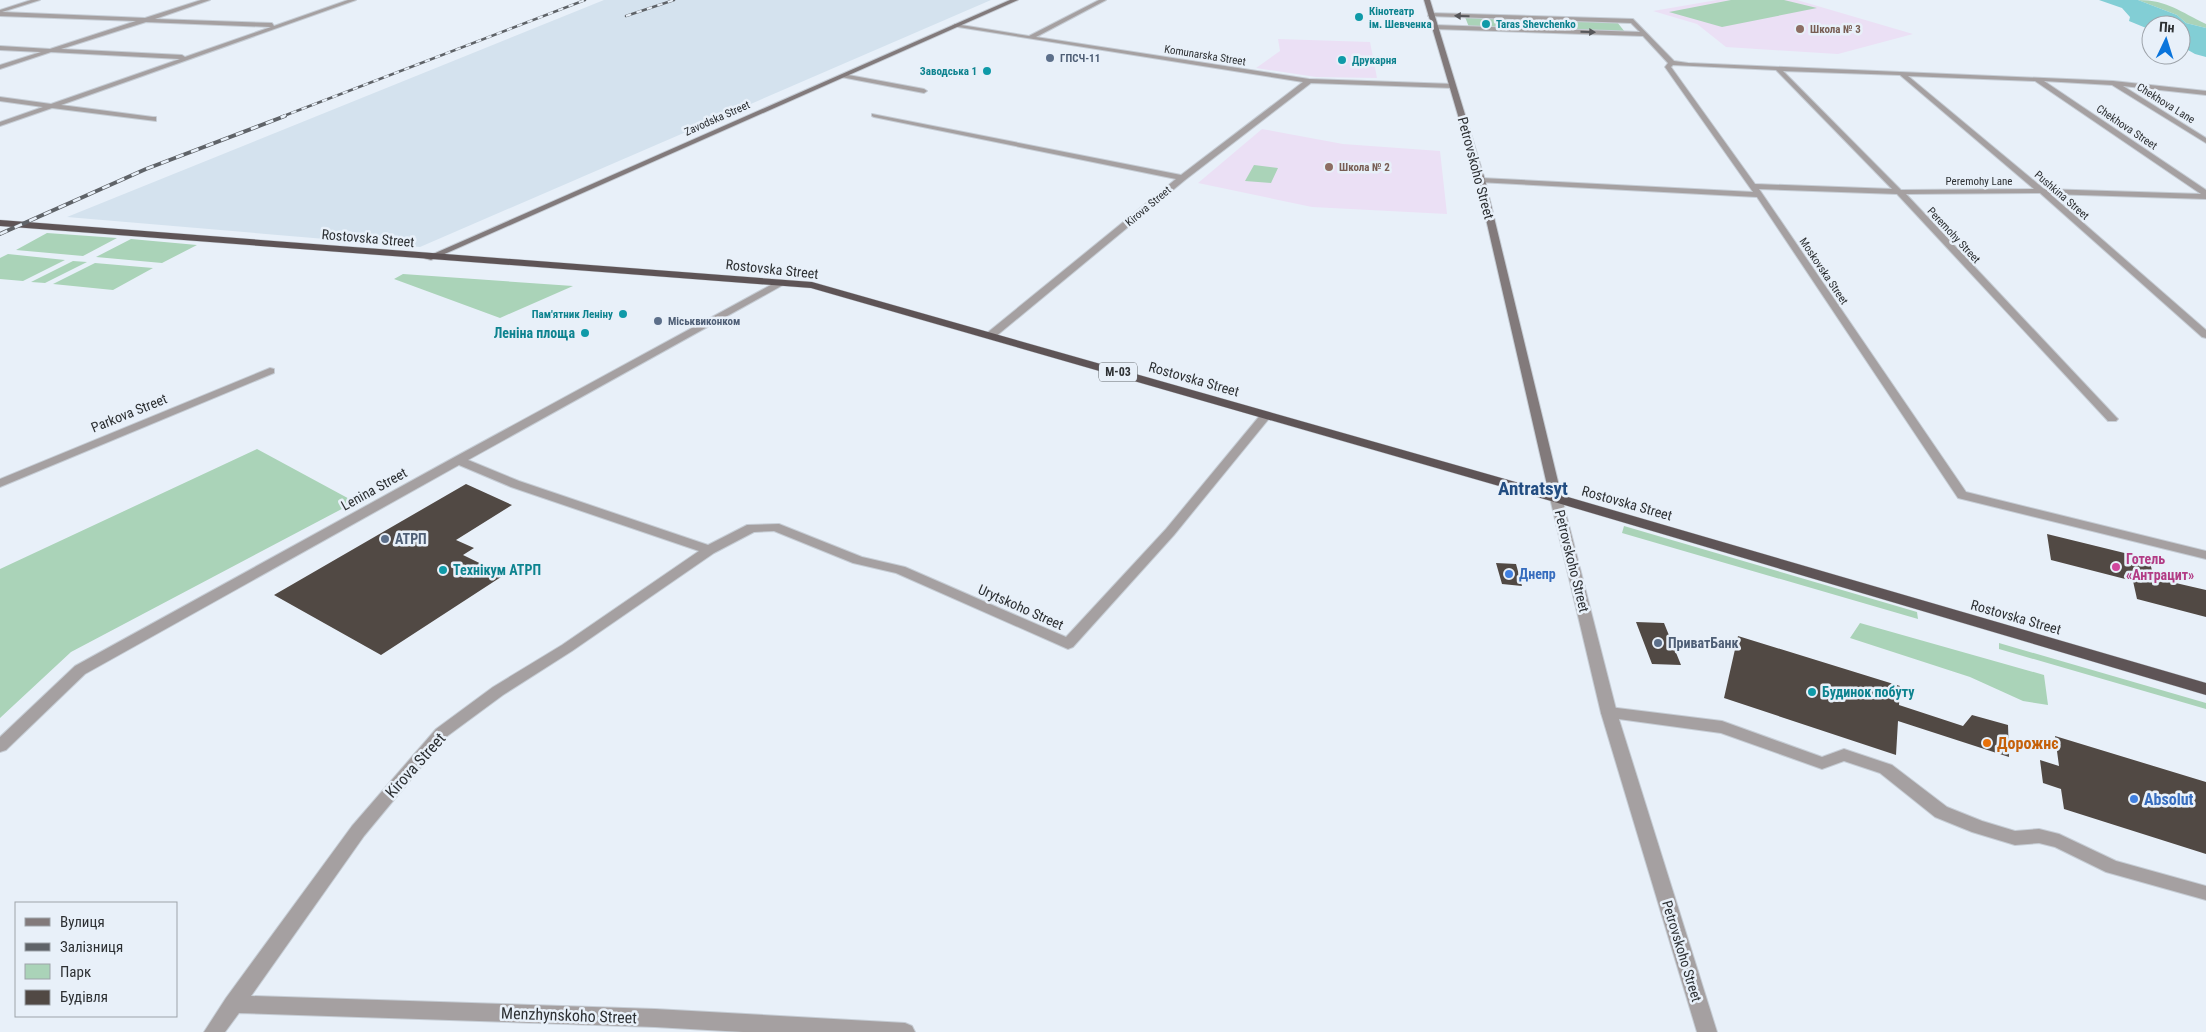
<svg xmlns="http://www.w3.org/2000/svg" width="2206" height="1032" font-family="'Roboto Condensed',sans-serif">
<rect width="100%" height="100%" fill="#e8f0f9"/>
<path fill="#d4e2ee" d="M604 0H991L420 247 67 217Z"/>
<path fill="#ebe0f5" d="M1717 0H1797L1913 34 1838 54 1726 47 1697 24 1653 11Z
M1278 39 1370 42 1377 78 1316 77 1256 68 1280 51Z
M1262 129 1343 144 1440 151 1447 214 1312 207 1198 183Z"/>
<path fill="#aad3b8" d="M1731 0H1784L1817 8 1722 27 1669 12Z
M2138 0C2168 0 2180 12 2206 24V28L2186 23 2177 15Z
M1465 17 1617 22 1625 32 1469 27Z
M1254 165 1278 168 1271 183 1245 181Z
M47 233 117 238 83 256 16 250Z
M131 239 197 245 162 263 96 257Z
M8 254 65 260 23 281 0 279V258Z
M73 261 87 262 45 283 31 282Z
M95 263 153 268 113 290 53 284Z
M403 274 573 286 500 318 394 279Z
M257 449 355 502 71 652 0 718V569Z
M1624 526 1917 612 1918 619 1622 533Z
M1860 623 2044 675 2048 705 2023 701 1970 677 1850 638Z
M1999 643 2206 703V709L1999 649Z"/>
<path fill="#82ced5" d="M2099 0H2138L2177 15 2186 23 2206 28V57L2195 54 2181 46V25H2151V30L2129 21 2130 17 2122 8Z"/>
<path fill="#514944" d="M466 484 512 505 456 540 474 548 463 555 504 575 381 655 274 595Z
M2047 534 2149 559 2154 578 2206 590V617L2137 599 2133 581 2051 560Z
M1496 563 1516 564 1522 586 1502 584Z
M1636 622 1664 623 1681 665 1652 664Z
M1738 636 1900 686 1899 705 1963 726 1972 715 2008 725 2009 757 1898 721 1896 755 1724 698Z
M2055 736 2206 782V854L2064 809 2061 789 2043 783 2040 760 2059 766Z"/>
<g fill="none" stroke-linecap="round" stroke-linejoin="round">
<defs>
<path id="minor" d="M31 0H40L2 12 145 18 201 0H210L155 19 272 23 274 26 348 0H356L61 105 153 117H156V121L52 108 0 126V122L43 107 0 101V97L51 104 180 59 51 52 0 69V65L41 52 0 50V46L50 49 136 21 0 16V10ZM146 22 271 27 185 57 182 55 61 49Z
M1099 0H1106L1036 37 1309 79 1453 84 1456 86 1453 88 1311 83 1185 180 995 337H987V333L1176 179 874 117 872 116V114L1181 175 1303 82 952 26 955 24 1029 36Z
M1430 13 1633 19 1674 61 1688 63 2113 81 2206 91V95L2123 86 2206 138V143L2112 85 2044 81 2206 190V199L2050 194 2206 330V338L2202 337 2040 193 1906 194 2116 417 2118 419 2116 421H2108L1897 194 1759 189 1966 492 2206 551V559L1958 498 1757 197 1478 182 1477 180 1481 178 1753 192 1665 67 1668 63 1643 36 1434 29 1431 27 1434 25 1640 32 1631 23 1428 16ZM1673 65 1776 70 1892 189 1755 184 1671 67ZM1783 71 1900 75 2034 189 1901 190ZM1908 76 2035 81 2201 194 2044 189Z
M843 74 924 89 927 91 924 93 841 77 840 76Z
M780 280 783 281V285L468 460 519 481 708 545 747 525 779 524 862 557 905 567 1066 637 1166 529 1262 413 1266 412 1272 415 1174 535 1073 647 1068 649 896 573 853 563 774 531 754 532 714 553 572 651 503 695 446 737 364 836 251 996 655 1009 905 1023 912 1026 915 1032H743L655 1027 239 1013 225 1032H204L226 998 352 826 436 729 493 687 562 645 699 551 511 487 459 465 85 674 6 750 0 752V737L75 666 453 458Z
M270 368 274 369V373L0 487V479Z
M1609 707 1722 721 1822 757 1844 749 1892 765 1947 807 1982 821 2015 831 2039 829 2059 834 2116 861 2206 886V900L2106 872 2055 847 2039 843 2015 845 1972 832 1935 817 1880 773 1844 761 1822 769 1721 733 1604 717 1601 713 1604 709Z"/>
<path id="tertiary" d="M1556 494 1562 498 1617 713 1717 1032H1697L1601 713 1550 498Z"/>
<path id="secondary" d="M1010 0H1018L431 260 424 258Z
M1424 0H1430L1485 180 1562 498 1560 501 1556 502 1550 498 1477 180Z"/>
<path id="trunk" d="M0 220 812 282 1561 495 2206 683V695L1551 501 811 288 0 226Z"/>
</defs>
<use href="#minor" stroke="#c6cdd5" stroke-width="2"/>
<use href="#tertiary" stroke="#c6cdd5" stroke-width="2"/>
<use href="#secondary" stroke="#c6cdd5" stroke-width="2"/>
<use href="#trunk" stroke="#c6cdd5" stroke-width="1"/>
<use href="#minor" fill="#a5a0a1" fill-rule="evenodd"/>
<use href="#tertiary" fill="#a5a0a1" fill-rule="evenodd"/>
<use href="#secondary" fill="#827a7b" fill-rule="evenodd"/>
<use href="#trunk" fill="#5e5456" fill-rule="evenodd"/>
<defs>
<path id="rail-far1" d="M626 16 674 0
M281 117 585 0"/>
<path id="rail" d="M0 234 146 169 285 116"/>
</defs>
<use href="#rail-far1" stroke="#5f6368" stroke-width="2.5"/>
<use href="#rail" stroke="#5f6368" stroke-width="4"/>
<use href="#rail-far1" stroke="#e8f0f9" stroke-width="2" stroke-dasharray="5.5" stroke-linecap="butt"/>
<use href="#rail" stroke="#e8f0f9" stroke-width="2.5" stroke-dasharray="8" stroke-linecap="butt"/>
</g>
<defs><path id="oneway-solid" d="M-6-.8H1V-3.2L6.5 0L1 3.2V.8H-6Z" transform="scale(1.25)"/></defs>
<g fill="#57575a">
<use href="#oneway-solid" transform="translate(1462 16) rotate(-178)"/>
<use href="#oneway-solid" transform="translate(1588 32) rotate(2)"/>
</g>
<g fill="#0f9aa8" stroke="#e8f0f9" stroke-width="2">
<circle cx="1359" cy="17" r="5"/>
<circle cx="1486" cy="24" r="5"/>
<circle cx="1342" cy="60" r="5"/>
<circle cx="987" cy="71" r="5"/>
<circle cx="623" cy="314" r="5"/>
<circle cx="585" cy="333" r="5"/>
<circle cx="443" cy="570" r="5"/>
<circle cx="1812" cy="692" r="5"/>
</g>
<g fill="#8d6e63" stroke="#e8f0f9" stroke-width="2">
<circle cx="1800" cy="29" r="5"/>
<circle cx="1329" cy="167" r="5"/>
</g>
<g fill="#5c6f8a" stroke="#e8f0f9" stroke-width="2">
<circle cx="1050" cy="58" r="5"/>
<circle cx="658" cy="321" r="5"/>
<circle cx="385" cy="539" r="5"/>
<circle cx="1658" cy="643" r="5"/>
</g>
<circle fill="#d1479c" stroke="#e8f0f9" stroke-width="2" cx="2116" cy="567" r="5"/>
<g fill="#3f7fe0" stroke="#e8f0f9" stroke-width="2">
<circle cx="1509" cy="574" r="5"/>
<circle cx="2134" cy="799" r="5"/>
</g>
<circle fill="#e8710a" stroke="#e8f0f9" stroke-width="2" cx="1987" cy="743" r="5"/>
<g text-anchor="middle" stroke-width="5" stroke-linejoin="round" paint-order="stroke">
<g font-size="11" font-weight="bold" fill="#0d838f" stroke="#e8f0f9" text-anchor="start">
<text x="1369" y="15">Кінотеатр<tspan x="1369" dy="13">ім. Шевченка</tspan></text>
<text x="1496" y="28">Taras Shevchenko</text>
<text x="1352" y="64">Друкарня</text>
<text x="977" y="75" text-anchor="end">Заводська 1</text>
<text x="613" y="318" text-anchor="end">Пам'ятник Леніну</text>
</g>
<g font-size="11" font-weight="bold" fill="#785e54" stroke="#e8f0f9" text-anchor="start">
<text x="1810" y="33">Школа № 3</text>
<text x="1339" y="171">Школа № 2</text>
</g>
<g font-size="11" fill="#2d3033" stroke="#e8f0f9">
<text transform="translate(1205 55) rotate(9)" y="4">Komunarska Street</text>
<text transform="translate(2166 103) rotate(32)" y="4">Chekhova Lane</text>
<text transform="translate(717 118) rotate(-24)" y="4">Zavodska Street</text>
<text transform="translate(2127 127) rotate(34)" y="4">Chekhova Street</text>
<text x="1979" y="185">Peremohy Lane</text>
<text transform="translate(2062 195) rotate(41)" y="4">Pushkina Street</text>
<text transform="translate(1148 206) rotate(-40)" y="4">Kirova Street</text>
<text transform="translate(1954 235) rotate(47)" y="4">Peremohy Street</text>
<text transform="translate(1824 271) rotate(56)" y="4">Moskovska Street</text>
</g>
<g font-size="11" font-weight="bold" fill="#4e5e75" stroke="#e8f0f9" text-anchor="start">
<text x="1060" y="62">ГПСЧ-11</text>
<text x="668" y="325">Міськвиконком</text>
</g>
<rect fill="#e8f0f9" stroke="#656a6e" stroke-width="1" x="1099" y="362.5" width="38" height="19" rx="4"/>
<g font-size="12" font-weight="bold" fill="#2d3033">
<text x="1118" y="376">М-03</text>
</g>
<g font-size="14" fill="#2d3033" stroke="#e8f0f9">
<text transform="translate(1476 168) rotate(75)" y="5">Petrovskoho Street</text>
<text transform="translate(368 238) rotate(5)" y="5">Rostovska Street</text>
<text transform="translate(772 269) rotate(6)" y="5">Rostovska Street</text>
<text transform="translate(1194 379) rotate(16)" y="5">Rostovska Street</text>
<text transform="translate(129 413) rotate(-22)" y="5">Parkova Street</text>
<text transform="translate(374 489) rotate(-29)" y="5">Lenina Street</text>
<text transform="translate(1627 503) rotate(16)" y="5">Rostovska Street</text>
<text transform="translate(1572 561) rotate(76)" y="5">Petrovskoho Street</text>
<text transform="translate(1021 607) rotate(24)" y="5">Urytskoho Street</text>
<text transform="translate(2016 617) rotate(16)" y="5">Rostovska Street</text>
<text transform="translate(1682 951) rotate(73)" y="5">Petrovskoho Street</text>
</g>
<g font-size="14" font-weight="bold" fill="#0d838f" stroke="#e8f0f9" text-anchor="start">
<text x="575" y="338" text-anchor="end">Леніна площа</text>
<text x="453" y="575">Технікум АТРП</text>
<text x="1822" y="697">Будинок побуту</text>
</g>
<g font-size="14" font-weight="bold" fill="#4e5e75" stroke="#e8f0f9" text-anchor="start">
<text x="395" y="544">АТРП</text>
<text x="1668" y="648">ПриватБанк</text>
</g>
<g font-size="14" font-weight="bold" fill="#b23c85" stroke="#e8f0f9" text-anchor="start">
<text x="2126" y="564">Готель<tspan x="2126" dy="16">«Антрацит»</tspan></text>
</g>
<g font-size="14" font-weight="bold" fill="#366cbe" stroke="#e8f0f9" text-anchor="start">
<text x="1519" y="579">Днепр</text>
</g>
<g font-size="16" font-weight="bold" fill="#c56008" stroke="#e8f0f9" text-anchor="start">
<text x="1997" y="749">Дорожнє</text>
</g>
<g font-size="16" fill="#2d3033" stroke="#e8f0f9">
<text transform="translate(415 765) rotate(-48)" y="6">Kirova Street</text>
<text transform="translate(569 1015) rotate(2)" y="6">Menzhynskoho Street</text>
</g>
<g font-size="16" font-weight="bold" fill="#366cbe" stroke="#e8f0f9" text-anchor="start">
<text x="2144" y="805">Absolut</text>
</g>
<g font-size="19" font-weight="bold" fill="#224d82" stroke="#e8f0f9">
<text x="1533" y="495">Antratsyt</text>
</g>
</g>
<rect x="15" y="902" width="162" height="115" fill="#e8f0f9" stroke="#9da3aa"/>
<rect x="25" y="918" width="25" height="8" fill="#827a7b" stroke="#9da3aa"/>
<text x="60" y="927" font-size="15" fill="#2d3033">Вулиця</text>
<rect x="25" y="943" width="25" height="8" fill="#5f6368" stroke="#9da3aa"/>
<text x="60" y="952" font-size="15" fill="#2d3033">Залізниця</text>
<rect x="25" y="964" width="25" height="15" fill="#aad3b8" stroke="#9da3aa"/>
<text x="60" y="977" font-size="15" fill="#2d3033">Парк</text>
<rect x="25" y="990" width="25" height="15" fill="#514944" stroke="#9da3aa"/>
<text x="60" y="1002" font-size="15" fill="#2d3033">Будівля</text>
<g transform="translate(2166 40) rotate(4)"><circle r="24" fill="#e8f0f9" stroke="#9da3aa"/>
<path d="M0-4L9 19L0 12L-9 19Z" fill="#0974dc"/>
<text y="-8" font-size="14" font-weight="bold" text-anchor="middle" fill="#2d3033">Пн</text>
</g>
</svg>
